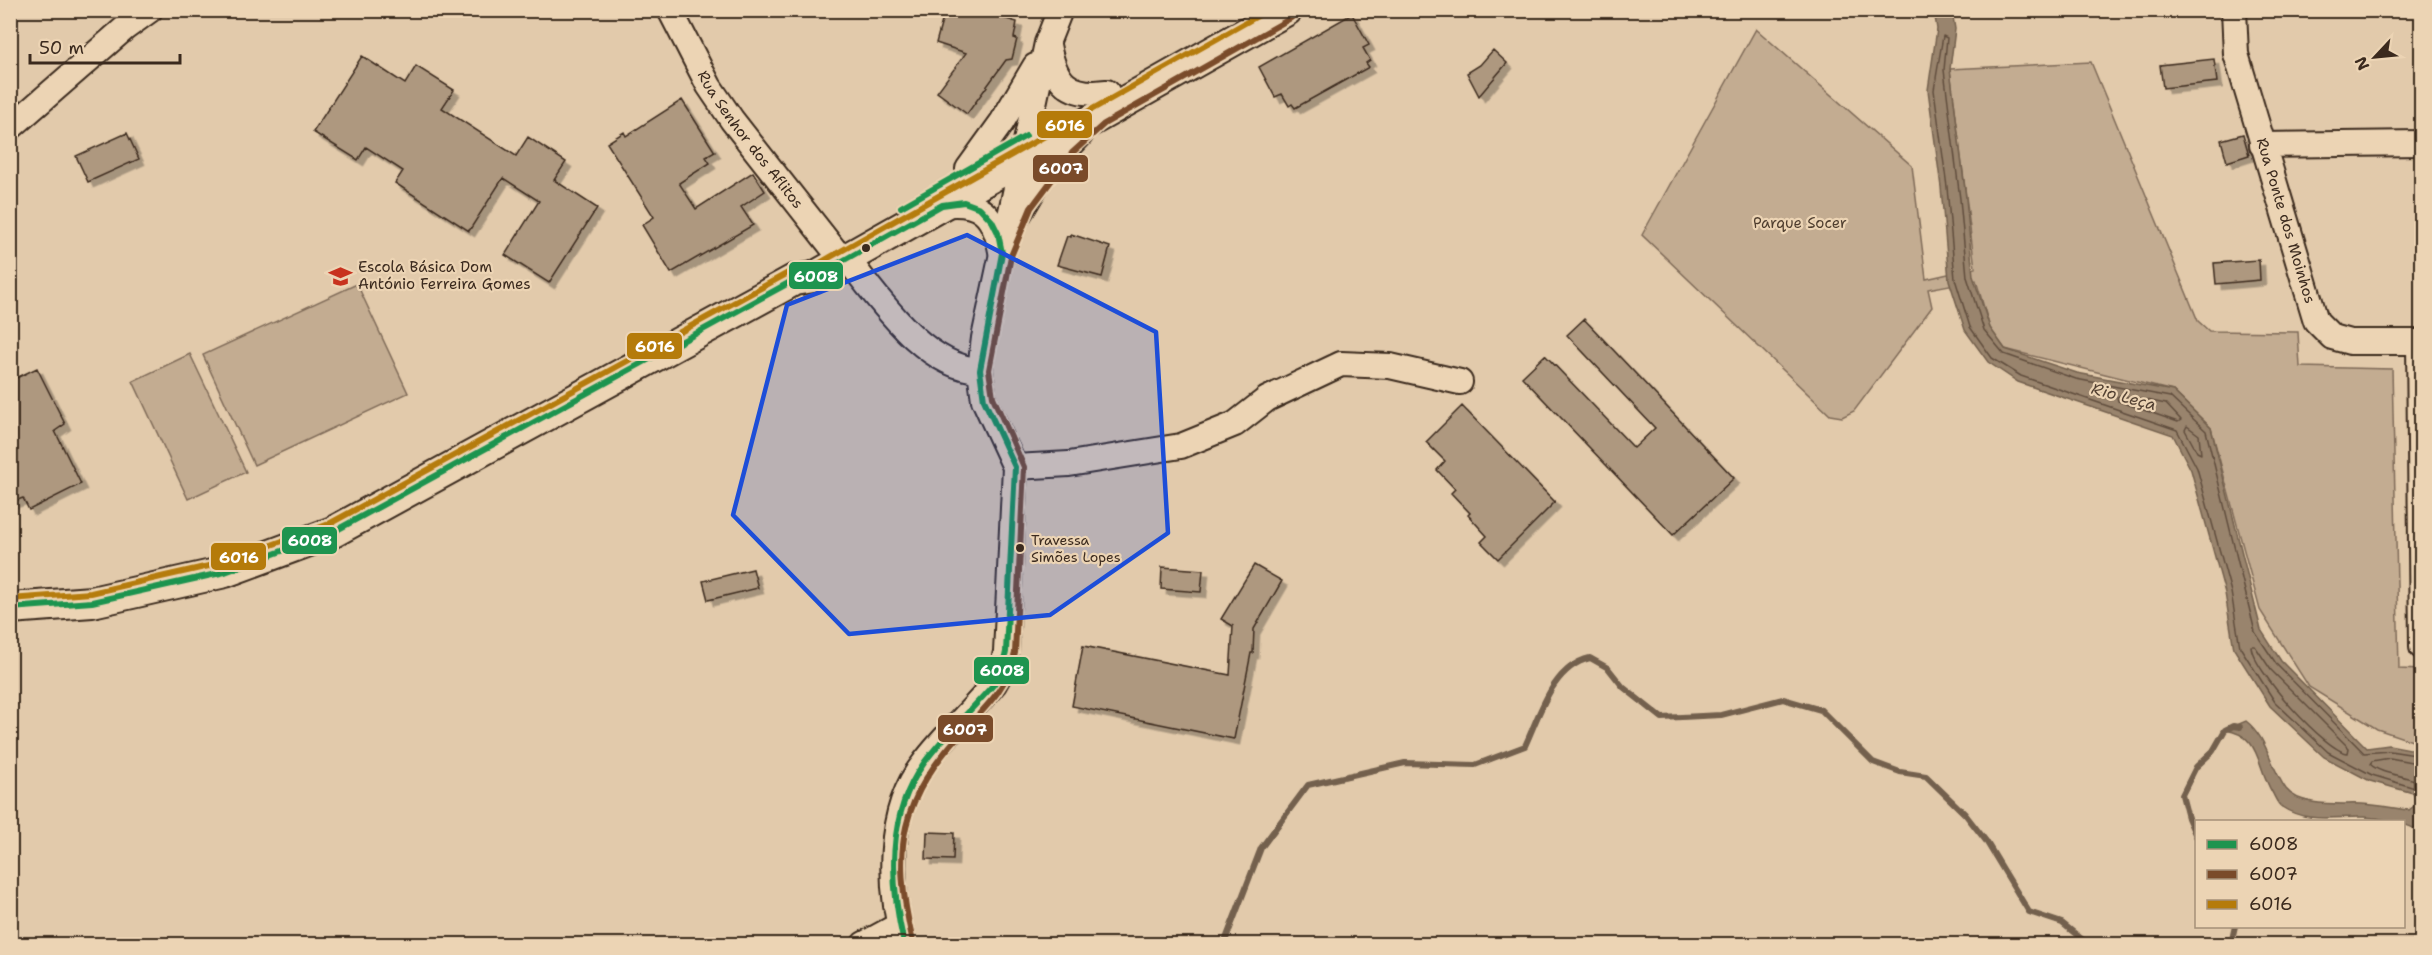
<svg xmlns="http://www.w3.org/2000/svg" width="2432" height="955" font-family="'Shantell Sans',sans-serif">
<defs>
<filter id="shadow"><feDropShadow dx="5.5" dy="5.5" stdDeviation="0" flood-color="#0004"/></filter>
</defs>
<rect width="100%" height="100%" fill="#e2caab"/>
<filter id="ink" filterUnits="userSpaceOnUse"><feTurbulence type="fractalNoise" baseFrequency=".0167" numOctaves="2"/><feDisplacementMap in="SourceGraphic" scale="12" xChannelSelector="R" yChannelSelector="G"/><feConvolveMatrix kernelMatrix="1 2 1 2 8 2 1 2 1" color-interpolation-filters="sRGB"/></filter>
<g filter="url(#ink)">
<path fill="#c3ac91" stroke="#7f6b58" stroke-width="1.5" d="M1756 29 1912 166 1926 279 1975 268 1950 69 2091 62 2198 321 2209 331 2298 332 2300 367 2392 369 2399 669 2421 670V744L2377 729 2309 687 2260 610 2211 428 2173 391 2005 349 1990 328 1976 280 1928 289 1932 307 1854 411 1842 417 1830 415 1642 235Z
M357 284 408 393 254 465 203 355Z
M190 354 246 472 188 499 133 381Z"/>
<path fill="#99846d" stroke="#73604d" stroke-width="1.5" d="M1934 11H1952L1955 29 1950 69 1966 198 1973 276 1990 328 2005 349 2077 373 2173 391 2211 428 2261 630 2281 661 2367 748 2389 745 2421 751V827L2416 829C2399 822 2384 818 2364 817 2336 816 2307 824 2282 807 2277 804 2275 797 2272 792 2256 765 2261 735 2225 730L2246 721C2268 738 2270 767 2286 789 2301 808 2341 803 2362 804 2378 805 2393 808 2409 810L2418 803 2413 793 2370 781 2324 757 2270 706 2234 649 2225 593 2191 470 2173 435 2018 382 1988 362 1965 330 1949 280 1941 187 1928 90 1937 29Z"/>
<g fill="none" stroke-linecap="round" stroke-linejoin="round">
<path stroke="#614e3e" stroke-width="1.5" d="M2120 395 2166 404 2181 420 2178 422 2118 401 2117 397Z
M2187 426 2199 435 2201 454 2197 452 2185 430Z
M2251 646H2255L2271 670 2349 748 2348 753C2326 752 2252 669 2251 646Z
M2422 756 2390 751 2364 753 2277 665 2255 632 2206 431 2170 397 2076 379 2004 354 1984 330 1967 277 1960 199 1944 70 1947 38 1943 36 1934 90 1947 187 1955 279 1970 327 1992 358 2021 376 2177 430 2197 468 2231 592 2240 647 2275 702 2328 752 2372 775 2415 788 2422 797
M2422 764 2390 758 2372 761 2370 764C2381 775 2407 775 2422 783"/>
<path stroke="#73604d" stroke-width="6" d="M2196 836 2188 818 2182 795 2196 767 2213 751 2225 730 2233 726 2240 727
M1224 944 1261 848 1308 785 1405 763 1475 765 1525 746C1540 714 1552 667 1590 658L1608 668 1623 687 1662 718 1721 715 1783 699 1821 710 1873 762 1900 772 1926 776 1965 814 1986 841 2029 912 2062 923 2088 944
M2231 944 2235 926"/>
</g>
<path fill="#ae987f" stroke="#3b2a1e" stroke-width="1.5" filter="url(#shadow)" d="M945 10H964L977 14 978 11 1017 22 1014 38 1017 39 1012 59 1006 60 967 114 937 92 966 53 936 43Z
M1352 14 1369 45 1363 48 1370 60 1366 63 1369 67 1295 108 1292 104 1289 106 1282 94 1275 97 1259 67Z
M1493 50 1507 63 1479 96 1467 73 1480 65Z
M362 56 405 84 416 66 454 90 442 108 516 156 528 137 566 162 554 180 597 208 549 283 505 255 539 201 503 178 469 231 395 183 403 171 366 147 358 160 313 132Z
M2214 59 2217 82 2163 88 2160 65Z
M682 100 715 152 706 157 710 163 679 183 696 209 753 172 765 191 741 207 753 225 671 273 642 225 654 217 607 143 624 132 626 136Z
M127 133 139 159 88 182 76 156Z
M2243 134 2249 155 2227 162 2221 140Z
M1071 234 1110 247 1102 277 1057 265 1067 236 1071 237Z
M2259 260 2260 280 2216 284 2214 263Z
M1584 319 1734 478 1673 535 1522 377 1545 355 1634 448 1655 428 1567 335Z
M37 368 65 424 55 431 81 484 29 510 23 498 10 503V381Z
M1462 406 1555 502 1498 559 1481 542 1487 536 1468 515 1470 513 1451 493 1455 489 1437 470 1445 461 1426 442Z
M1254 565 1282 581 1254 629 1253 653H1251L1234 739 1072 706 1083 646 1230 675 1233 626 1221 619Z
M1162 567 1203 570 1201 592 1161 589Z
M753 569 758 588 708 600 703 581Z
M927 832 954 833 953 860 926 859Z"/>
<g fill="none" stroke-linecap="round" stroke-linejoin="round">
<defs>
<g id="minor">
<path id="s1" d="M670 10 709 86 732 120 843 261"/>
<path id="s2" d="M2234 10 2236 54 2316 321 2332 337 2350 342H2422"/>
<path d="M1048 45C1055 82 1068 97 1107 92"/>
<path d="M10 128 125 28 150 10"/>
<path d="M2262 145 2422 143"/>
<path d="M968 169 1002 122 1035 66"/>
<path d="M942 205C980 200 994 214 1001 251"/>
<path d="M1017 218 1043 174 1081 134"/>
<path d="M855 269C884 306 928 368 980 370"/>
<path d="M2419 342 2422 647"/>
<path d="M1015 467 1069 464 1181 446 1235 424 1267 399 1341 364 1390 366 1460 382"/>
<path d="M864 944 899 925"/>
<path d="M904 944C889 889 885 811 924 763 945 735 972 711 994 684L1002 670 1006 652 1015 467 984 400 980 370 984 338 1047 43 1060 10"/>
</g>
<path id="major" d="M10 608 92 602 225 572 333 532 794 280 814 277 1287 10"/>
</defs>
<use href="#minor" stroke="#3b2a1e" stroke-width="28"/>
<use href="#major" stroke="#3b2a1e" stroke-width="34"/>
<use href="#minor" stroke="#ecd4b4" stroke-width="24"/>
<use href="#major" stroke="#ecd4b4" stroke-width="30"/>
<defs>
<path id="bus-1" d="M901 207 1026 136
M10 608 92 602 225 572 333 532 794 280 814 277 942 205 964 202 980 208 992 221 998 233 1002 253 980 370 984 400 1015 467 1006 652 1002 670 994 684C971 711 944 735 924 763 886 816 890 883 904 944"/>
<path id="bus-2" d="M913 942C891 848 899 799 966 728 988 705 1008 686 1015 653L1024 467 993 397 989 370 1011 256 1031 208 1072 153 1104 124 1291 18"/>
<path id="bus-3" d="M10 599 91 593 222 563 329 524 790 272 811 268 1268 10"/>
</defs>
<use href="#bus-1" stroke="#ecd4b4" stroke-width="10"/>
<use href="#bus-2" stroke="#ecd4b4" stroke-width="10"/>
<use href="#bus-3" stroke="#ecd4b4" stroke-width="10"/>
<use href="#bus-1" stroke="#1e944f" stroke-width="6"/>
<use href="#bus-2" stroke="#7a4b2a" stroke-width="6"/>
<use href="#bus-3" stroke="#b57b0a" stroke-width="6"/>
</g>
</g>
<path fill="#1d4ed8" fill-opacity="0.2" stroke="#1d4ed8" stroke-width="4.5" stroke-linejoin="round" d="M967 235 1156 332 1168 533 1050 615 849 634 733 515 787 305Z"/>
<defs>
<symbol id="school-bare" viewBox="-9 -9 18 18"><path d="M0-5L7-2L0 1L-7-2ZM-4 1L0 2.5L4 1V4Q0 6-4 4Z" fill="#c8321e" stroke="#ecd4b4" stroke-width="2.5" paint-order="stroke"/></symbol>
</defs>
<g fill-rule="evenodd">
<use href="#school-bare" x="324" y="260" width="33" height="33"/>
</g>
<g fill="#3b2a1e" stroke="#ecd4b4" stroke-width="2">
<circle cx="866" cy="248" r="5"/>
<circle cx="1020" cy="548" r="5"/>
</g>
<g text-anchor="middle" stroke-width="4.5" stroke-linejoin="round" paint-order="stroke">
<g font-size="14" fill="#3b2a1e" stroke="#ecd4b4" text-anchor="start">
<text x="1031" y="545">Travessa<tspan x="1031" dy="17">Simões Lopes</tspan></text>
</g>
<g font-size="15" fill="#3b2a1e" stroke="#ecd4b4">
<text dy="5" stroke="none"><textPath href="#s1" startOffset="153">Rua Senhor dos Aflitos</textPath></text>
<text dy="5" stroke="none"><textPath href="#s2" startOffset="218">Rua Ponte dos Moinhos</textPath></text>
</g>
<g font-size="15" fill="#4f3e2f" stroke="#ecd4b4">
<text x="1800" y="228">Parque Socer</text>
</g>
<g font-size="15" fill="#3b2a1e" stroke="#ecd4b4" text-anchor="start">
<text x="358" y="272">Escola Básica Dom<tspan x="358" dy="17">António Ferreira Gomes</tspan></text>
</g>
<g font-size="16" font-style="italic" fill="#524032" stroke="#ecd4b4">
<text transform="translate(2124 396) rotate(15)" y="6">Rio Leça</text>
</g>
</g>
<g stroke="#ecd4b4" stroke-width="2">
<rect x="1036" y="110" width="57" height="29" rx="6" fill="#b57b0a"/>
<rect x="1032" y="154" width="57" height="29" rx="6" fill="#7a4b2a"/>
<rect x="788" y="261" width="56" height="29" rx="6" fill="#1e944f"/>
<rect x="626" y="332" width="57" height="28" rx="6" fill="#b57b0a"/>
<rect x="281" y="526" width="57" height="29" rx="6" fill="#1e944f"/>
<rect x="210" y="542" width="57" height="29" rx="6" fill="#b57b0a"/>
<rect x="973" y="656" width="57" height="29" rx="6" fill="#1e944f"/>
<rect x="937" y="714" width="57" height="29" rx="6" fill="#7a4b2a"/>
</g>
<g font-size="16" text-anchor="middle" font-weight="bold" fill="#fff">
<text x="1065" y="131">6016</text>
<text x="1061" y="174">6007</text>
<text x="816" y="282">6008</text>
<text x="655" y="352">6016</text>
<text x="310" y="546">6008</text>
<text x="239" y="563">6016</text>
<text x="1002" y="676">6008</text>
<text x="965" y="735">6007</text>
</g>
<rect width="2432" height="955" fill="none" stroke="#ecd4b4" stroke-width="36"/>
<rect x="18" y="18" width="2396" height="919" fill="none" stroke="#3b2a1e" stroke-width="2" filter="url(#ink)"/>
<rect x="2195" y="820" width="210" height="108" fill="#ecd4b4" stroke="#a59078" stroke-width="1.5"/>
<rect x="2207" y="840" width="30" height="9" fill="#1e944f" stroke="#a59078" stroke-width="1.5"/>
<text x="2249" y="850" font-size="18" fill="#3b2a1e">6008</text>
<rect x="2207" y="870" width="30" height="9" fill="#7a4b2a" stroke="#a59078" stroke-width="1.5"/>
<text x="2249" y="880" font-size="18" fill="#3b2a1e">6007</text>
<rect x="2207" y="900" width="30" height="9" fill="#b57b0a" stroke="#a59078" stroke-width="1.5"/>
<text x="2249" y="910" font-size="18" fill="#3b2a1e">6016</text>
<g transform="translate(2375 57) rotate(244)" stroke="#ecd4b4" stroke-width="4.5" paint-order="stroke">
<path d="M0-4.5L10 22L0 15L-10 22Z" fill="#3b2a1e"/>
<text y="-9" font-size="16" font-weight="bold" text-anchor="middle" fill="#3b2a1e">N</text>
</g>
<path d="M30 54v9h150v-9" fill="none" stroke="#3b2a1e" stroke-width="3"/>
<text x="39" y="54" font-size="18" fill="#3b2a1e" stroke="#ecd4b4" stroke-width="4.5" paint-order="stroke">50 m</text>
</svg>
